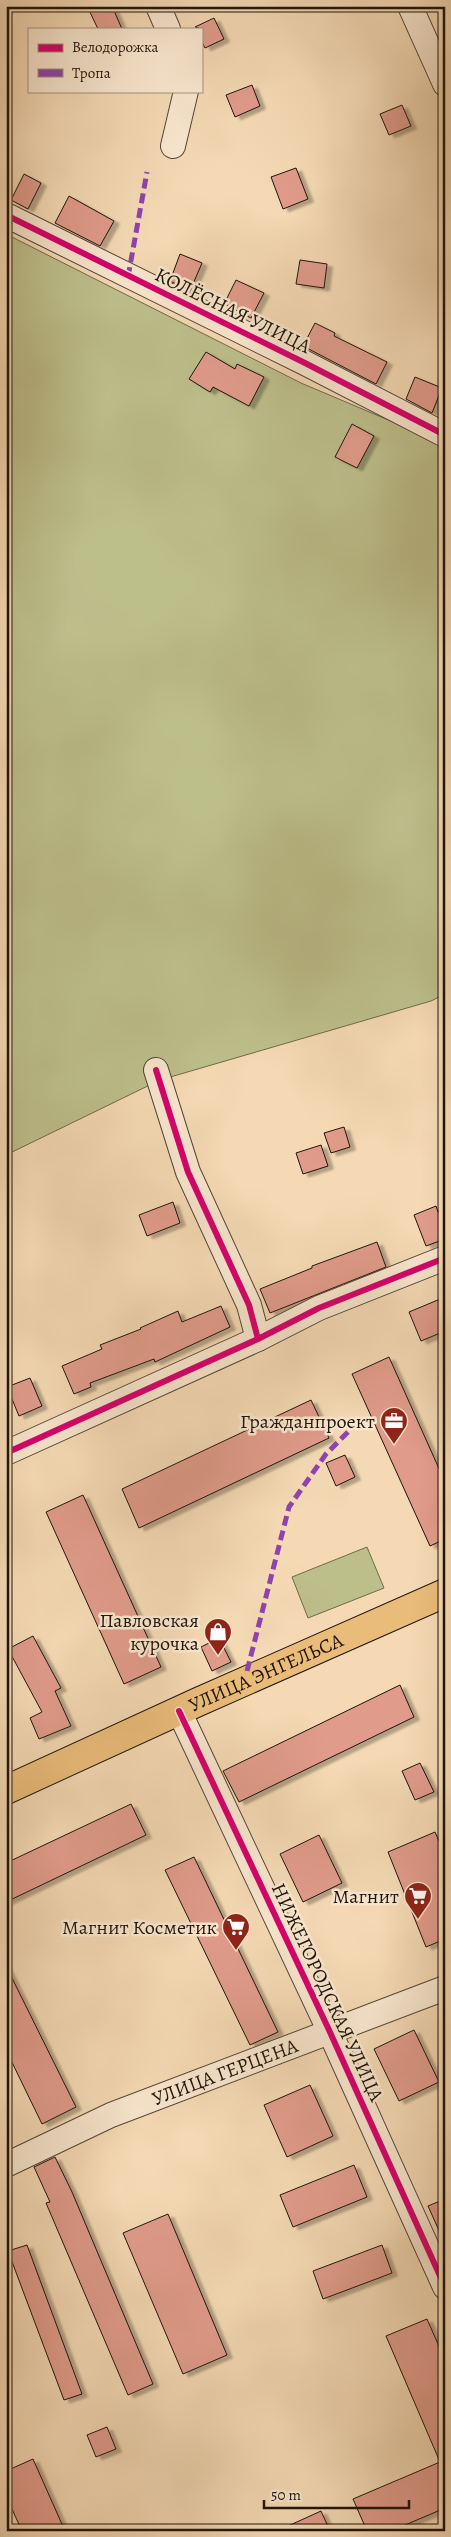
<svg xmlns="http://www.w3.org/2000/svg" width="451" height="2537" font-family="Alegreya,serif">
<defs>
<filter id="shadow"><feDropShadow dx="5.5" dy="3" stdDeviation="1" flood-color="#0004"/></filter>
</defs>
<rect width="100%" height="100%" fill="#f4d9b4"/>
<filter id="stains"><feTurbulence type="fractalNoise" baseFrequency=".004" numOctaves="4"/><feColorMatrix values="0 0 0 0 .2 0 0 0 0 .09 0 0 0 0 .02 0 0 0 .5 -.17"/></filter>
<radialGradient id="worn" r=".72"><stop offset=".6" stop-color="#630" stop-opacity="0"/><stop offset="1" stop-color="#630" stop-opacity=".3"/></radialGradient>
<path fill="#bdbf8b" stroke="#6e6a4a" d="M6 234 301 383 445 444V994L431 1001 160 1080 6 1155Z
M367 1547 384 1588 308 1618 292 1577Z"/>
<path fill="#e09b8b" stroke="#1f140a" filter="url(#shadow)" d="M87 6H112L122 29H98Z
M214 18 224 39 205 48 201 40V29L195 27Z
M252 85 260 106 235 117 226 95Z
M402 105 411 126 389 135 380 114Z
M296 168 308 199 283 209 271 177Z
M24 174 41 183 28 209 11 200Z
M69 196 114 221 100 246 55 223Z
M180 254 202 263 190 291 170 281Z
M300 260 327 264 324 288 296 284Z
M236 280 264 293 251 318 224 304Z
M315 323 335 333 334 336 387 362 376 384 303 346Z
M206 352 235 369 237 364 264 377 249 406 213 387 210 392 189 379Z
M415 377 442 388 432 413 406 399Z
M352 424 374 436 357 468 335 457Z
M344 1127 350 1147 331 1153 324 1133Z
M321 1145 328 1166 303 1174 296 1153Z
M173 1202 180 1223 147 1236 139 1215Z
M436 1206 438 1212 445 1209V1239L426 1246 414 1215Z
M377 1242 386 1267 270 1313 260 1289 312 1268V1266Z
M445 1297V1331L421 1341 409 1312Z
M221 1306 230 1327 155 1362 154 1359 90 1383 91 1387 74 1394 62 1366 102 1349 100 1345 141 1329 140 1328 178 1311 182 1322Z
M389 1357 445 1482V1539L430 1546 352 1374Z
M30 1378 42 1406 19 1416 7 1387Z
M311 1400 329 1438 139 1528 122 1489Z
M345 1455 355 1477 336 1486 326 1463Z
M83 1495 161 1667 124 1684 46 1512Z
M33 1636 61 1688 55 1691 71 1726 39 1739 30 1718 42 1712 8 1649Z
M219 1638 231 1662 212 1671 201 1647Z
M400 1685 414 1717 239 1802 223 1771Z
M420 1763 434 1792 415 1800 402 1771Z
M131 1804 146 1835 6 1902V1863Z
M435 1832 445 1855V1939L426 1947 388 1852Z
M319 1835 342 1883 303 1902 280 1854Z
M194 1857 278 2032 250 2045 165 1870Z
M6 1966 76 2107 42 2124 6 2050Z
M414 2030 439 2082 399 2101 374 2049Z
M310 2085 333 2136 287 2157 264 2105Z
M55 2157 72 2192 153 2384 128 2395 46 2203 50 2202 34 2167Z
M354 2165 367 2197 293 2227 280 2195Z
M445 2199V2244L428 2206Z
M168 2214 227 2355 183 2374 123 2233Z
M27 2245 82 2394 64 2400 8 2251Z
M382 2245 392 2273 323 2299 313 2271Z
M427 2319 445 2360V2508L391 2531H367L353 2499 440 2462 386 2336Z
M107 2427 116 2449 96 2457 87 2435Z
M33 2459 65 2531H22L6 2496V2471Z
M321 2511 330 2531H277Z"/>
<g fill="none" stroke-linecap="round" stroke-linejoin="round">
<defs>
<g id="minor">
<path d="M158 6 168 29"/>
<path d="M410 6 445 84"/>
<path d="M173 146 186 91"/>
<path d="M6 215 305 363 445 435"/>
<path d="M156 1070 188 1172 249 1305 258 1339"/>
<path d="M6 1453 258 1339 319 1308 445 1258"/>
<path d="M179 1711 329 2030 445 2287"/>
<path id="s1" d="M6 2165 111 2115 445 1988"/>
</g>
<g id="major">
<path id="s2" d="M6 1790 198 1702 445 1593"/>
</g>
</defs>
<use href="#minor" stroke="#544534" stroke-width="26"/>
<use href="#major" stroke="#1f140a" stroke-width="30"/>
<use href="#minor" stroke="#f8e6ce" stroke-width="24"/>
<use href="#major" stroke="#eabc7a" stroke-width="28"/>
<path stroke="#8e44ad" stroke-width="5" stroke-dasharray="10 5" stroke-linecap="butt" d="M128 277 147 172
M247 1671 289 1507 326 1454 352 1428"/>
<defs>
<path id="cycleway" d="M6 215 305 363 445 435
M156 1070 188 1172 249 1305 258 1339
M6 1453 258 1339 319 1308 445 1258
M179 1711 329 2030 445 2287"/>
</defs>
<use href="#cycleway" stroke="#f8e6ce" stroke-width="9"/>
<use href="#cycleway" stroke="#d6006c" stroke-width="6"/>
</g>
<defs>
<symbol id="office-pin" viewBox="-11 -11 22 30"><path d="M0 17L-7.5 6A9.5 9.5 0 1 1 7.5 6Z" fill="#8f2418" stroke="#f8e6ce"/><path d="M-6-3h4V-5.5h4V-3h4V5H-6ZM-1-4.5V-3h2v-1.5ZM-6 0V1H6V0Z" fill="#fff"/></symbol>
<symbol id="shop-pin" viewBox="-11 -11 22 30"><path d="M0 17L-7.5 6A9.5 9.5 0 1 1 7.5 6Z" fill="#8f2418" stroke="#f8e6ce"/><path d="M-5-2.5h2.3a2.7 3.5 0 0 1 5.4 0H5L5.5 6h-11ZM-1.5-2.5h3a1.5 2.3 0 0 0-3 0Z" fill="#fff"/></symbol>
<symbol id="supermarket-pin" viewBox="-11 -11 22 30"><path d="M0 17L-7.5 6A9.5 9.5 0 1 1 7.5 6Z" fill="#8f2418" stroke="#f8e6ce"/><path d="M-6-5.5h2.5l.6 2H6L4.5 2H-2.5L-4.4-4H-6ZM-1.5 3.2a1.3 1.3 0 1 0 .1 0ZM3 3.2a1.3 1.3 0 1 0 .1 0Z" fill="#fff"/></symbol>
</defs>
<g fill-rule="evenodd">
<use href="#office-pin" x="378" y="1405" width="32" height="43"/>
<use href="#shop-pin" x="202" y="1616" width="32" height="43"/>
<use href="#supermarket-pin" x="402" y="1880" width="32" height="43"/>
<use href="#supermarket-pin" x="220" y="1911" width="32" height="43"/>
</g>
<g text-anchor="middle" stroke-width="5" stroke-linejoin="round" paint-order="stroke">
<g font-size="20" fill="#1f140a" stroke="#f8e6ce">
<text transform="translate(233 310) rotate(26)" y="7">КОЛЁСНАЯ УЛИЦА</text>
<text dy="7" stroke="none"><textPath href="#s2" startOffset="285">УЛИЦА ЭНГЕЛЬСА</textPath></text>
<text transform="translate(328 1992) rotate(65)" y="7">НИЖЕГОРОДСКАЯ УЛИЦА</text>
<text dy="7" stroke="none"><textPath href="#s1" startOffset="238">УЛИЦА ГЕРЦЕНА</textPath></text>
</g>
<g font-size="20" fill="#1f140a" stroke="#f8e6ce" text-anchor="end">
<text x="375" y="1428">Гражданпроект</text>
<text x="199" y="1627">Павловская<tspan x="199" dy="23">курочка</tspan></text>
<text x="399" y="1903">Магнит</text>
<text x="217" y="1934">Магнит Косметик</text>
</g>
</g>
<rect width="451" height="2537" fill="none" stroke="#f4d9b4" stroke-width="25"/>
<rect x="8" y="8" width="436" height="2522" fill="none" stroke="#1f140a" stroke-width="2.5"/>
<rect x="12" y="12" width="426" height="2512" fill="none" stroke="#1f140a"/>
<rect x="28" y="28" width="175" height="65" fill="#f8e6ce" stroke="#a19280"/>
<rect x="38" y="44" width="25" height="8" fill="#d6006c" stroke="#a19280"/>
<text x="72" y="52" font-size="15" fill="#1f140a">Велодорожка</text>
<rect x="38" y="69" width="25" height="8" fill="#8e44ad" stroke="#a19280"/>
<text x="72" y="78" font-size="15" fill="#1f140a">Тропа</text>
<path d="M264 2500v8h145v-8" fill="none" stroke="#1f140a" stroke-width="2.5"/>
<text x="271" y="2500" font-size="15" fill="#1f140a" stroke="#f8e6ce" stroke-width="4" paint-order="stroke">50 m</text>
<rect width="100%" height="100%" filter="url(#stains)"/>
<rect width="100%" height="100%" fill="url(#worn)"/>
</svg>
